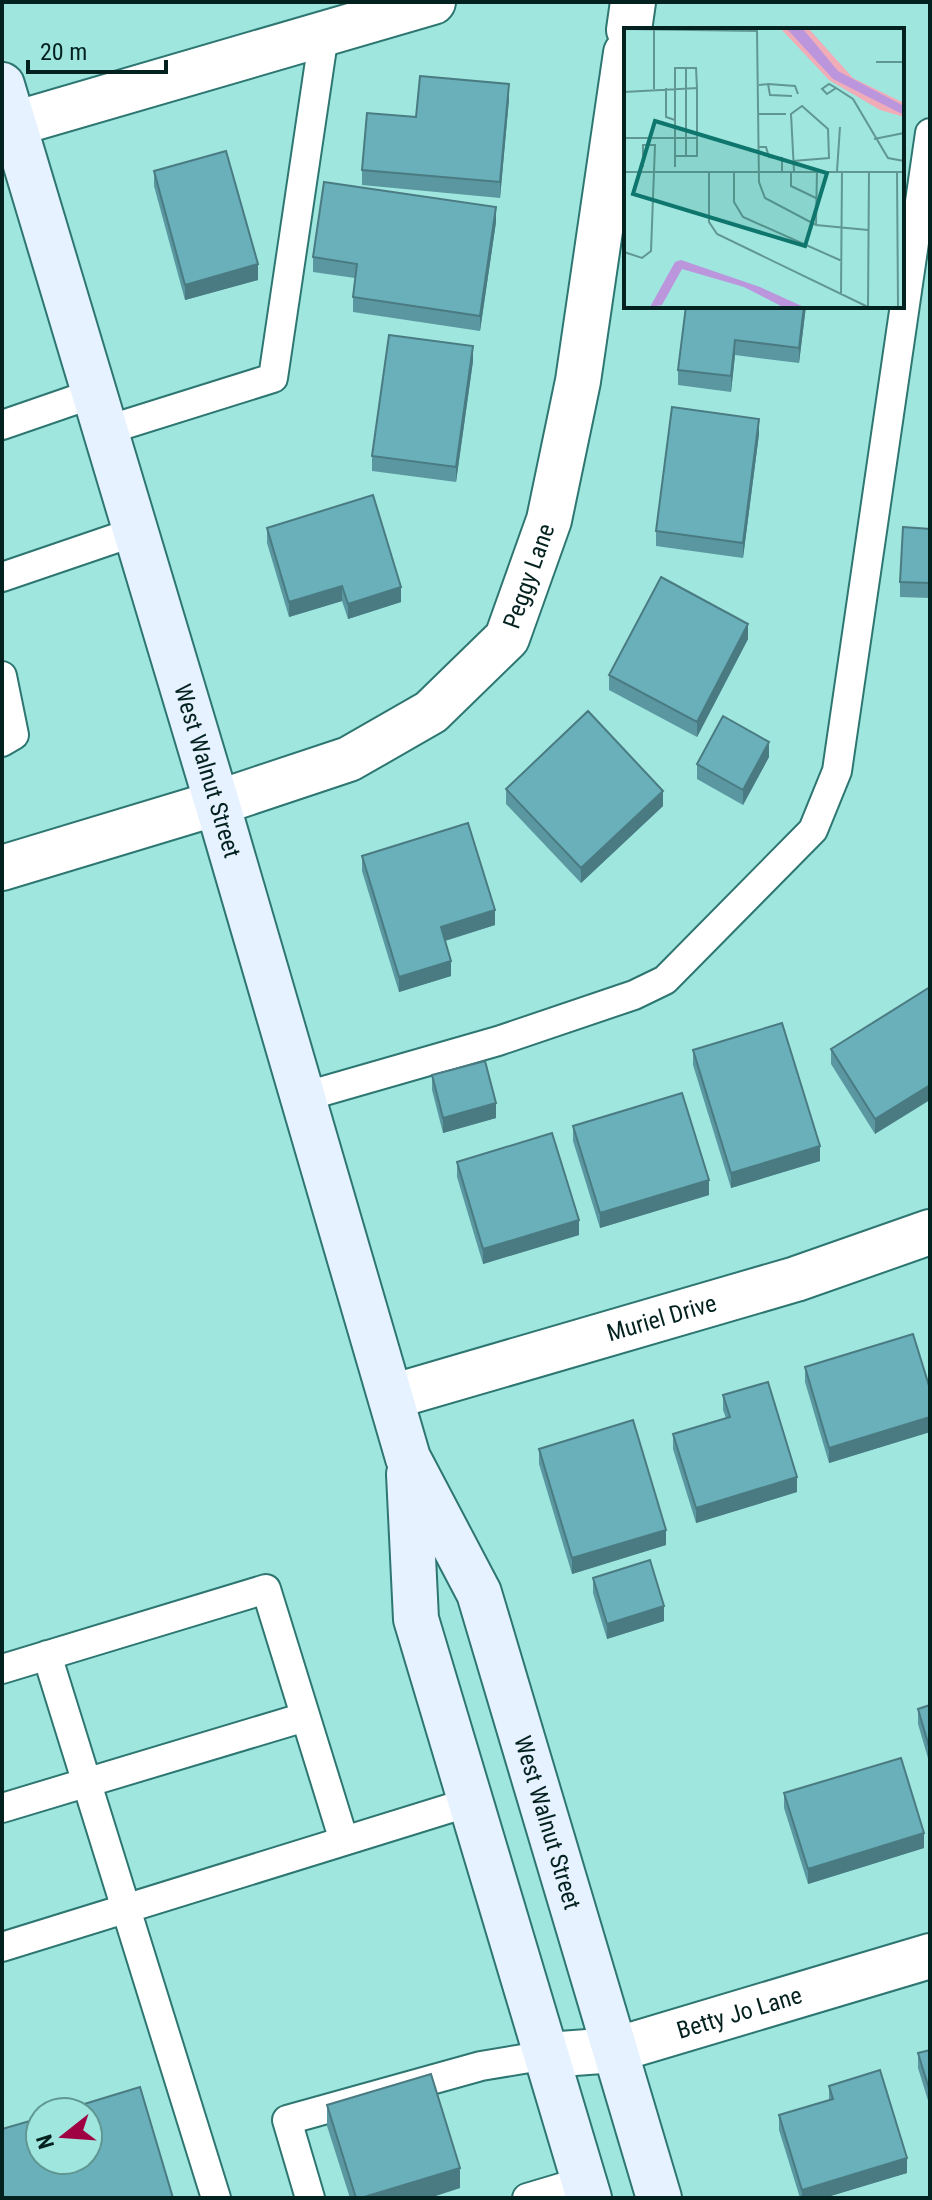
<svg xmlns="http://www.w3.org/2000/svg" width="932" height="2200" font-family="'Roboto Condensed',sans-serif">
<rect width="100%" height="100%" fill="#9fe6df"/>
<g fill="none" stroke-linecap="round" stroke-linejoin="round">
<defs>
<path id="service" d="M2 425 95 393
M107 430 273 378 324 34
M2 577 137 531
M2 676 14 735 2 742
M303 1097 498 1041 634 995 665 980 813 830 837 771 930 133
M47 1655 216 2198
M2 1669 266 1589 344 1841
M2 1808 305 1717
M2 1947 470 1802
M310 2198 287 2120 481 2066 547 2055
M527 2198 584 2181"/>
<g id="minor">
<path d="M629 30 633 2"/>
<path d="M2 125 14 124 433 2"/>
<path id="s1" d="M2 868 217 803 349 759 431 712 507 638 549 520 578 381 626 53"/>
<path id="s2" d="M391 1397 796 1279 930 1232"/>
<path id="s3" d="M547 2055 615 2050 930 1956"/>
</g>
<g id="secondary">
<path id="s4" d="M2 85 217 803 408 1458 479 1593 659 2198"/>
<path d="M409 1474 416 1619 589 2198"/>
</g>
</defs>
<use href="#service" stroke="#2e7671" stroke-width="32"/>
<use href="#minor" stroke="#2e7671" stroke-width="48"/>
<use href="#secondary" stroke="#2e7671" stroke-width="48"/>
<use href="#service" stroke="#fff" stroke-width="28"/>
<use href="#minor" stroke="#fff" stroke-width="44"/>
<use href="#secondary" stroke="#e6f2ff" stroke-width="44"/>
</g>
<path fill="#5b97a0" d="M509 99 500 198 362 185V170L416 117Z
M154 171 258 280 185 300 154 186Z
M496 222 480 331 353 312V297L355 278 313 272V257Z
M686 306H806L799 363 735 355 731 392 678 385V370Z
M473 361 456 482 372 471V456Z
M759 434 743 558 656 546V531Z
M267 528 401 602 348 619 342 601 289 617 267 543Z
M930 529V598L900 597V582Z
M748 639 697 737 609 690V675Z
M769 757 743 805 697 779V764Z
M506 789 663 806 581 883 506 804Z
M362 856 495 925 445 941 451 976 399 992 362 871Z
M930 987 875 1134 831 1064V1049Z
M693 1050 820 1161 731 1188 693 1065Z
M432 1075 496 1118 443 1133 432 1090Z
M573 1126 709 1195 600 1228 573 1141Z
M457 1162 579 1235 483 1264 457 1177Z
M805 1367 930 1389V1432L829 1463 805 1382Z
M723 1395 797 1492 696 1523 673 1449V1434L726 1418 723 1410Z
M539 1449 666 1545 572 1574 539 1464Z
M593 1578 664 1621 607 1639 593 1593Z
M930 1705V1765L918 1724V1709Z
M784 1793 924 1848 808 1884 784 1808Z
M930 2050V2107L918 2068V2053Z
M829 2086 907 2173 824 2198H800L779 2130V2115L829 2100Z
M327 2105 460 2188 429 2198H350L327 2126Z"/>
<path fill="#4a7b82" d="M509 84V99L500 198V182Z
M496 207V222L480 331V316Z
M258 264V280L185 300V285Z
M804 306H806L799 363V348Z
M735 340V355L731 392V376Z
M473 346V361L456 482V467Z
M759 419V434L743 558V543Z
M342 586V601L289 617V602Z
M401 587V602L348 619V604Z
M748 624V639L697 737V722Z
M769 742V757L743 805V790Z
M663 791V806L581 883V868Z
M495 910V925L441 942V927Z
M451 961V976L399 992V977Z
M930 1085V1100L875 1134V1119Z
M496 1103V1118L443 1133V1118Z
M820 1146V1161L731 1188V1173Z
M709 1180V1195L600 1228V1213Z
M579 1220V1235L483 1264V1249Z
M930 1417V1432L829 1463V1448Z
M797 1477V1492L696 1523V1508Z
M666 1530V1545L572 1574V1558Z
M664 1606V1621L607 1639V1624Z
M924 1833V1848L808 1884V1869Z
M907 2158V2173L824 2198H802V2190Z
M460 2168V2188L429 2198H361Z"/>
<path fill="#6ab0ba" stroke="#4a7b82" stroke-width="2" d="M420 76 509 84 500 182 362 170 367 113 416 117Z
M226 151 258 264 185 285 154 171Z
M324 182 496 207 480 316 353 297 357 264 313 257Z
M686 306H804L799 348 735 340 731 376 678 370Z
M389 335 473 346 456 467 372 456Z
M672 407 759 419 743 543 656 531Z
M373 495 401 587 348 604 342 586 289 602 267 528Z
M903 527 930 529V583L900 582Z
M661 577 748 624 697 722 609 675Z
M588 711 663 791 581 868 506 789Z
M723 716 769 742 743 790 697 764Z
M468 823 495 910 441 927 451 961 399 977 362 856Z
M930 987V1085L875 1119 831 1049Z
M782 1023 820 1146 731 1173 693 1050Z
M485 1061 496 1103 443 1118 432 1075Z
M682 1093 709 1180 600 1213 573 1126Z
M552 1133 579 1220 483 1249 457 1162Z
M913 1334 930 1389V1417L829 1448 805 1367Z
M768 1382 797 1477 696 1508 673 1434 730 1417 723 1395Z
M633 1420 666 1530 572 1558 539 1449Z
M650 1560 664 1606 607 1624 593 1578Z
M930 1705V1750L918 1709Z
M901 1758 924 1833 808 1869 784 1793Z
M930 2050V2092L918 2053Z
M880 2070 907 2158 802 2190 779 2115 833 2099 829 2086Z
M431 2074 460 2168 361 2198H356L327 2105Z
M140 2087 173 2198H2V2129L40 2118V2160H88V2112H58Z"/>
<g text-anchor="middle" stroke-width="6" stroke-linejoin="round" paint-order="stroke">
<g font-size="24" fill="#03211f" stroke="#9fe6df">
<text dy="8" stroke="none"><textPath href="#s1" startOffset="630">Peggy Lane</textPath></text>
<text dy="8" stroke="none"><textPath href="#s4" startOffset="716">West Walnut Street</textPath></text>
<text dy="8" stroke="none"><textPath href="#s2" startOffset="282">Muriel Drive</textPath></text>
<text dy="8" stroke="none"><textPath href="#s4" startOffset="1824">West Walnut Street</textPath></text>
<text dy="8" stroke="none"><textPath href="#s3" startOffset="198">Betty Jo Lane</textPath></text>
</g>
</g>
<g transform="translate(624 28)">
<rect width="280" height="280" fill="#9fe6df"/>
<path d="M157 1H185L229 50 280 75V89L256 82 205 52Z" fill="#f0adb8"/>
<path d="M163 1H179L214 43 280 78V87L209 51ZM57 232 136 259 180 279H159L120 259 58 241 38 277 26 279 51 234Z" fill="#bc96dd"/>
<path fill="none" stroke="#619792" stroke-width="2" d="M0 1 133 3 135 154 141 170 192 197 244 202M30 1V61M252 34H280M144 56 171 58 174 66M135 57 144 56 146 67 168 68M42 60V89L51 92M212 60 203 66 198 61 205 56 212 60 229 71 264 130 280 133M0 64 73 60V128H51M1 64V110M135 86H162M0 110H73M250 111 280 105M135 119H142L145 129 158 130V143M62 128V40M169 133 205 130 204 101 178 78 167 86 170 143M51 139V40H72L73 60M85 143V194L93 206 244 279M110 143V174L119 189 218 233M167 143V158L192 170M213 143 216 99M0 144H280M273 144 274 279M192 197 193 141M0 224 18 230 27 223 31 117H19V139M217 266 218 143M244 279 245 143"/>
<path fill="#0f766e" fill-opacity="0.15" stroke="#0f766e" stroke-width="4" d="M31 93 203 145 181 218 9 166Z"/>
<rect width="280" height="280" fill="none" stroke="#03211f" stroke-width="4"/>
</g>
<rect width="932" height="2200" fill="none" stroke="#03211f" stroke-width="8"/>
<g transform="translate(64 2136) rotate(253)"><circle r="38" fill="#9fe6df" stroke="#619792" stroke-width="2"/>
<path d="M0-6L14 30L0 20L-14 30Z" fill="#9f0142"/>
<text y="-12" font-size="22" font-weight="bold" text-anchor="middle" fill="#03211f">N</text>
</g>
<path d="M28 60v12h138v-12" fill="none" stroke="#03211f" stroke-width="4"/>
<text x="40" y="60" font-size="24" fill="#03211f" stroke="#9fe6df" stroke-width="6" paint-order="stroke">20 m</text>
</svg>
